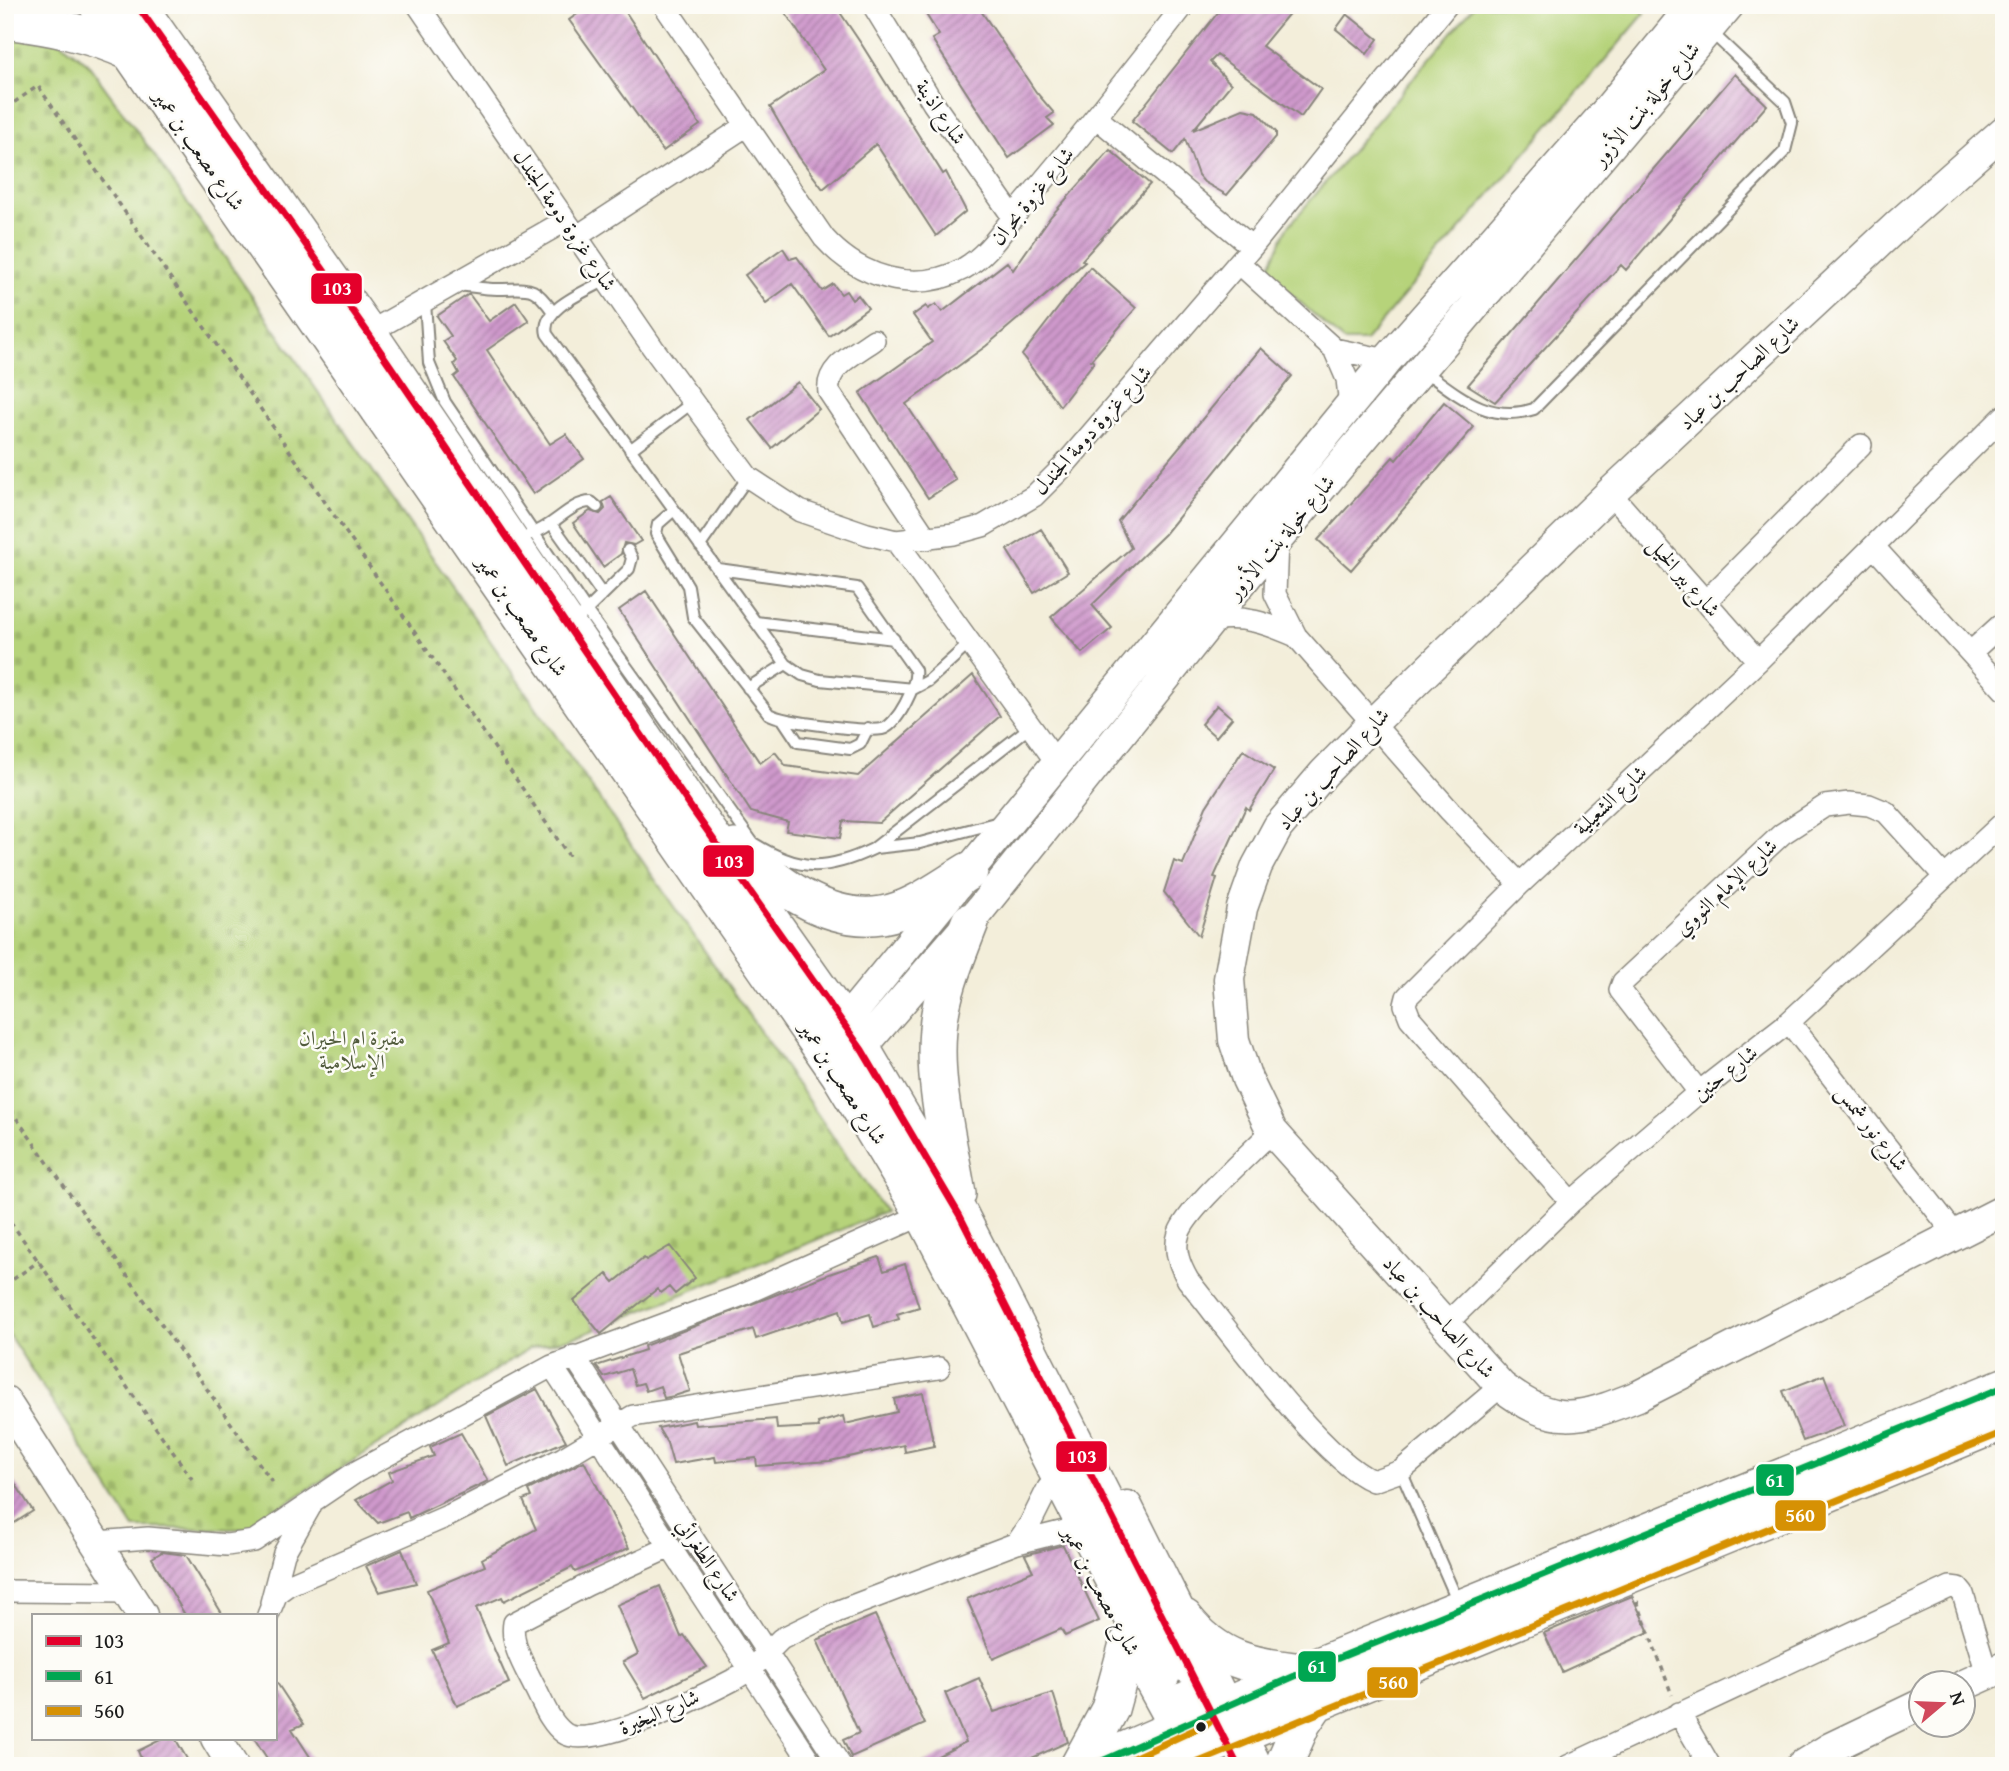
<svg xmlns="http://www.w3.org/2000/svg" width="2009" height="1771" font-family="'Gentium Book Plus',Amiri,serif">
<defs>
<pattern id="cemetery-stones" width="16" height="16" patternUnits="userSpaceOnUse" patternTransform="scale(1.75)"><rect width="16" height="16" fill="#b6d37a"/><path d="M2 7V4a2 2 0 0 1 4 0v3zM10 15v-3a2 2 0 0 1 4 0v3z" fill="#9cb569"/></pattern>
<pattern id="building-hatch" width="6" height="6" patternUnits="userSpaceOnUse" patternTransform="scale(1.75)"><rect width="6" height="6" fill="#cf99cc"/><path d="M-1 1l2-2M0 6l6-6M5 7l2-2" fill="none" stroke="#a77ca5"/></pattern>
</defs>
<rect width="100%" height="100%" fill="#fdfcf7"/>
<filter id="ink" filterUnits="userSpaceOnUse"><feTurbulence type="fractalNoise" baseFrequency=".0143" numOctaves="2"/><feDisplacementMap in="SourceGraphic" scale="14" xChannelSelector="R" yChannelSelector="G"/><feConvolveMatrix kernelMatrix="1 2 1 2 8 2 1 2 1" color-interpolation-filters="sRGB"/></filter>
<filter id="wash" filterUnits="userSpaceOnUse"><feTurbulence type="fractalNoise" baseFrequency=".00686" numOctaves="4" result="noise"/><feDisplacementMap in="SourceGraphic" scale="28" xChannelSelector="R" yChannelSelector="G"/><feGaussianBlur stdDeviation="1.57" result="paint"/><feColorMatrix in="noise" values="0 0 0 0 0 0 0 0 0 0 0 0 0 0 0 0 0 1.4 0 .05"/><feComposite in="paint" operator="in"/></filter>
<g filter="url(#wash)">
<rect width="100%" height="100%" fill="#f3eeda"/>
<path fill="#b6d37a" stroke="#69784b" stroke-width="2" d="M1475 5H1636L1645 13 1365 341H1343L1267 272 1287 228Z"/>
<path fill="url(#cemetery-stones)" stroke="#69784b" stroke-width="2" d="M5 34 58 40 87 63 155 156 885 1212 582 1335 530 1348 246 1529 134 1528 5 1329Z"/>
<g id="blocks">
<path fill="url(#building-hatch)" d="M590 5H621L700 125 663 151 569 20Z
M780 5H835L862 45 943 174 946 172 966 211 936 236 876 144 823 189 799 157 770 107 824 70Z
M920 5H977L1036 92 1054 113 1047 118 1054 125 1009 158 932 39 939 35Z
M1224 5H1296L1262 46 1321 89 1301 117 1217 55 1210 62 1231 84 1193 130 1243 109 1257 112 1276 132V137L1227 195 1204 182 1198 175 1185 139 1173 154 1132 121Z
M1347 14 1378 39 1367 54 1336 29Z
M1735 74 1767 105 1626 270 1621 265 1495 402 1468 385Z
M1110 150 1150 184 1082 260 1085 262 986 346 906 404 956 480 928 498 860 393 932 342 913 315 926 306 928 309 936 304 942 312 1007 262 1013 270 1051 216Z
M783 248 790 259 797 257 822 291 833 284 841 294 846 291 852 300 858 295 868 308 829 336 792 284 766 303 745 275Z
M1090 267 1136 308 1091 360 1094 362 1060 406 1022 355Z
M469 294 489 321 516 302 529 321 487 350 550 444 566 434 584 459 533 494 454 377 459 373 454 364 457 361 443 341 451 336 437 316Z
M1261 348 1292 376 1165 534 1092 605 1112 628 1082 653 1051 617 1131 548 1118 521Z
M798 382 819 409 772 448 750 420Z
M1444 402 1474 427 1351 570 1318 540 1393 457 1396 460Z
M611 497 641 541 634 545 624 543 621 554 603 567 573 523 590 511 600 514 605 509 603 502Z
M1041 529 1068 572 1034 593 1007 550Z
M646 591 760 763 775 752 786 766 858 776 973 675 1000 716 879 823 843 821 840 838 786 831 788 822 751 812 619 610Z
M1217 705 1232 718 1216 737 1201 724Z
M1243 750 1274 770 1249 810 1246 807 1214 877 1217 878 1199 936 1164 892 1174 861 1183 864 1206 807Z
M670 1246 695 1278 675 1294 669 1287 661 1293 657 1289 601 1334 574 1301 607 1274 614 1282 644 1258 646 1260Z
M879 1257 884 1271 905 1264 919 1307 897 1314 899 1319 874 1327 870 1314 843 1322 840 1310 756 1339 753 1329 678 1353 690 1391 674 1396 664 1398 660 1386 646 1391 643 1383 635 1385 630 1369 604 1377 596 1366 645 1350 644 1346 829 1274Z
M1824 1375 1844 1426 1803 1441 1783 1391Z
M537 1389 566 1441 508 1466 486 1416Z
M923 1393 934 1446 905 1452 904 1445 830 1461 757 1466 756 1458 716 1462 715 1457 673 1464 667 1443 658 1428 694 1421 695 1425 776 1419 777 1429 819 1427 818 1423 843 1416 845 1424 897 1412 894 1399Z
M461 1433 488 1481 409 1518 407 1512 378 1523 356 1500 392 1480 389 1472 434 1456 430 1447Z
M584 1461 629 1548 575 1572 572 1567 504 1601 502 1597 476 1608 509 1683 457 1706 432 1650 449 1643 427 1590 485 1566 482 1559 536 1529 523 1500 531 1497 528 1490Z
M5 1468 33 1511 5 1529Z
M1063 1545 1099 1621 1065 1636 1061 1629 993 1659 967 1599 1033 1571 1025 1555Z
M402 1550 416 1583 379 1592 366 1566Z
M162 1552 186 1555 223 1615H185L152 1558Z
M660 1586 681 1637 684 1635 707 1667 645 1698 623 1662 638 1654 617 1605Z
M1632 1596 1649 1632 1562 1672 1544 1633Z
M875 1615 925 1724 851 1757 843 1740 859 1733 817 1640Z
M979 1678 994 1712 1053 1693 1068 1742 1014 1766H918L966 1742 945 1693Z
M275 1680 304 1724 292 1729 316 1766H272L254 1738H275Z
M164 1738H175L191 1766H144L138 1751Z"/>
</g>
</g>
<g filter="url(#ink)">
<use href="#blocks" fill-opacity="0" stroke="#88857b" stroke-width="2"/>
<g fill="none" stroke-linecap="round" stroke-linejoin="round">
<path stroke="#d3cebe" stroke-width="37" stroke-dasharray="37 18" stroke-linecap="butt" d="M1212 1713 1238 1766"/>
<defs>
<path id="lane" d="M606 280C587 291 540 308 547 334L786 664 802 675 820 680 913 689 928 681 970 643
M458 285C471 286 484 289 497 289 529 289 533 283 553 312
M425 302 429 363 445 402 586 610 753 843C798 871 825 872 873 849L1030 727
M1423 370C1458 395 1489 424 1534 409L1785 151 1792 123 1785 102 1709 30
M630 450 693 402
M674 510 658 524 656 534 688 586 693 617 769 714C783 722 866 732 882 729 897 726 918 684 915 670L857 588 718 569
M552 524 602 594
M530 534C552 529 570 502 591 502L597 507
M700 546 748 477
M582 615 629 569 632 558 628 550
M756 622 894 639
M748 688 786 664
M784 721 798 742 850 749 860 744 868 728
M875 848 920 843 999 822
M1401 1471 1458 1602"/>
<path id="street" d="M418 5 653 348 748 477 800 511 867 534 896 541 954 534 983 526 1034 496 1061 469 1252 247 1447 5
M664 5 824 238C859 277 914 295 963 269 991 253 1004 227 1024 204 1079 139 1132 73 1184 5
M873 5 933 103 1013 217
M1097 118 1252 247
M576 237 746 126
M1239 263 1334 349 1347 379 1350 406
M368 333 565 221
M874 340C856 353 825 367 829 392L927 539
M1334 349 1387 360
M1610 493 1758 661
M1277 540 1275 594 1296 636 1450 811 1520 884
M896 541 1057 763
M1874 547 2004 690
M1705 602 1861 445
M1212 620C1244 615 1266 623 1296 636
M1971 652 2004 622
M1789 1022 1955 1234
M1699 1092 1620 990 1623 982 1782 834 1825 806 1849 803 1869 805 1886 812 1944 876
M1272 1131C1251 1153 1188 1208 1179 1233 1173 1250 1180 1266 1188 1280 1227 1328 1322 1460 1373 1481L1401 1471 1501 1386
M1571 1202 1410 1018 1405 1005 1407 997 1520 884 1758 661 2004 416
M1446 1324 1571 1202 1699 1092 1789 1022 2004 822
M574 1356 841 1766
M552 1366 813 1766
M97 1542 148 1538 227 1545 254 1541 356 1472 552 1366 740 1296 924 1214
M1017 1543 1030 1524 1048 1488
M670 1547 587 1585 514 1623C510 1645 526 1669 535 1688 543 1703 550 1723 564 1733 591 1753 704 1695 733 1680L751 1669 781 1639 836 1612 1017 1543 1069 1530
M5 1591 127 1592
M271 1603 284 1553 310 1507
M268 1615 277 1593 288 1585 450 1515 563 1458 633 1416 939 1368
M1679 1713 1710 1766
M1568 1766 1950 1587 1958 1588 1963 1594 1987 1674"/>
<path id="secondary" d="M2004 131 1900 223 1610 493 1374 722 1324 773 1278 827 1257 866 1242 908 1229 979 1234 1040 1247 1079 1272 1131 1501 1386C1554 1427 1578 1420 1638 1396L2004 1210
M831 1039 1387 360 1604 114 1693 5
M846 1066 970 922 1250 572 1729 5
M5 1401 142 1615
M1127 1506 1257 1766
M1134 1653 1186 1748
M1964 1685 2004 1667
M1156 1691 1172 1700C1191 1699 1203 1687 1208 1668
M216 1738 233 1766
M1801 1766 1830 1748 1922 1704"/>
<path id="highway" d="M98 5 839 1073 924 1214 1162 1673
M137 5 368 333 694 812 862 1050 960 1216 1187 1664
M5 20C50 26 90 33 131 52
M735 848C775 882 826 924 882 915 913 910 942 887 969 871
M957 1194C948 1140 933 1083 938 1029 941 992 957 956 970 922
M1184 1618C1217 1660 1252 1667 1304 1672
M1079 1766 1110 1709 1128 1644
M1090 1766 1304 1672 2004 1387
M1161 1766 2004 1421
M1283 1766 1302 1723 1317 1701"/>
</defs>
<use href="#lane" stroke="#88857b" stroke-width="14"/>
<use href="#street" stroke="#88857b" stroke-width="24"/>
<use href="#secondary" stroke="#88857b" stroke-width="33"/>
<use href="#highway" stroke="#88857b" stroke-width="40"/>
<path stroke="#88857b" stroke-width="3.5" stroke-dasharray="5 5" stroke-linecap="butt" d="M6 108 38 86 569 856
M5 1102 273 1483
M5 1214 192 1479
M5 1285 39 1261
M1637 1601 1672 1695"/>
<use href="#lane" stroke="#fff" stroke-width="10"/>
<use href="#street" stroke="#fff" stroke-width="21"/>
<use href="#secondary" stroke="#fff" stroke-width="30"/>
<use href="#highway" stroke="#fff" stroke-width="37"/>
<defs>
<path id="bus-1" d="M137 5 368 333 694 812 862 1050 960 1216 1238 1766"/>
<path id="bus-2" d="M1091 1766 1304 1672 2004 1387"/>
<path id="bus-3" d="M1116 1766 1209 1723
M1189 1766 2004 1432"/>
</defs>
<use href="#bus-1" stroke="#fdfcf7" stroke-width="12"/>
<use href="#bus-2" stroke="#fdfcf7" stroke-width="12"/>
<use href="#bus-3" stroke="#fdfcf7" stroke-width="12"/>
<use href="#bus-1" stroke="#e4002b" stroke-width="7"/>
<use href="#bus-2" stroke="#00a651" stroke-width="7"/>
<use href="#bus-3" stroke="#d69104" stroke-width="7"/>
</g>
</g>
<circle fill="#1c1c1c" stroke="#fdfcf7" stroke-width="2.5" cx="1201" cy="1727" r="6"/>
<g text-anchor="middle" stroke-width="5" stroke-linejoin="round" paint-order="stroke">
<g font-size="21" fill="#1c1c1c" stroke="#fdfcf7">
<text transform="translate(1646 104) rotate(-50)" y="7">شارع خولة بنت الأزور</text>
<text transform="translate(941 112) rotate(56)" y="7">شارع اذينة</text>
<text transform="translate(199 150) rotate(55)" y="7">شارع مصعب بن عمير</text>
<text transform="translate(1032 196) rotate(-51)" y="7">شارع غزوة بحران</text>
<text transform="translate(565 220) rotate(56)" y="7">شارع غزوة دومة الجندل</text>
<text transform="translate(1739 373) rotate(-43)" y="7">شارع الصاحب بن عباد</text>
<text transform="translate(1092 430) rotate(-48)" y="7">شارع غزوة دومة الجندل</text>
<text transform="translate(1281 537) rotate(-50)" y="7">شارع خولة بنت الأزور</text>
<text transform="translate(1684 577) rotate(49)" y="7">شارع بير الخيل</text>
<text transform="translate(522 616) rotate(55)" y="7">شارع مصعب بن عمير</text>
<text transform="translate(1333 769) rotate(-48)" y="7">شارع الصاحب بن عباد</text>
<text transform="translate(1610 800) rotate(-43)" y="7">شارع الشعيلية</text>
<text transform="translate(1726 887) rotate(-43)" y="7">شارع الإمام النووي</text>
<text transform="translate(1725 1073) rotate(-38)" y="7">شارع حنين</text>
<text transform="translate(843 1083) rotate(57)" y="7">شارع مصعب بن عمير</text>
<text transform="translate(1872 1128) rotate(52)" y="7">شارع نور شمس</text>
<text transform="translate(1439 1317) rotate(48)" y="7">شارع الصاحب بن عباد</text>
<text transform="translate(708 1560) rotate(56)" y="7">شارع الطغرائي</text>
<text transform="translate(1101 1591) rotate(62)" y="7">شارع مصعب بن عمير</text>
<text transform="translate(659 1712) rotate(-23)" y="7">شارع البخيرة</text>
</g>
<g font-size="21" fill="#525c3d" stroke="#fdfcf7">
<text x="352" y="1045">مقبرة ام الحيران<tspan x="352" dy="24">الإسلامية</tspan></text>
</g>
</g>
<g stroke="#fdfcf7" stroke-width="2.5">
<rect x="310" y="272" width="53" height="33" rx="7" fill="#e4002b"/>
<rect x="702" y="844" width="53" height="34" rx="7" fill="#e4002b"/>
<rect x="1055" y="1440" width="53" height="33" rx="7" fill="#e4002b"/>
<rect x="1755" y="1463" width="40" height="34" rx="7" fill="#00a651"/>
<rect x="1774" y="1499" width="53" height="33" rx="7" fill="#d69104"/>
<rect x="1297" y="1650" width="40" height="33" rx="7" fill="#00a651"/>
<rect x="1366" y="1666" width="53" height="33" rx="7" fill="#d69104"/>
</g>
<g font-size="19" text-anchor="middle" font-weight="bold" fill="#fff">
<text x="337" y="295">103</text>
<text x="729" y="868">103</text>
<text x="1082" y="1463">103</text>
<text x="1775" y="1487">61</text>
<text x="1800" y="1522">560</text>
<text x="1317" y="1673">61</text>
<text x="1393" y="1689">560</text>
</g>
<rect width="2009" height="1771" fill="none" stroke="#fdfcf7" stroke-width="28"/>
<rect x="32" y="1614" width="245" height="126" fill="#fdfcf7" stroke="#a3a29f" stroke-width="2"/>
<rect x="46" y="1636" width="35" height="10" fill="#e4002b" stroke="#a3a29f" stroke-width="2"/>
<text x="94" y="1648" font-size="21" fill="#1c1c1c">103</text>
<rect x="46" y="1671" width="35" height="10" fill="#00a651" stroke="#a3a29f" stroke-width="2"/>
<text x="94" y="1684" font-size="21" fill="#1c1c1c">61</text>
<rect x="46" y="1706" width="35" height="10" fill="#d69104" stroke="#a3a29f" stroke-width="2"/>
<text x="94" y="1718" font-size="21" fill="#1c1c1c">560</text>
<g transform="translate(1942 1704) rotate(71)"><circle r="33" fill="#fdfcf7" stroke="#a3a29f" stroke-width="2"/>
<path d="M0-5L12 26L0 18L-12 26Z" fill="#d1495b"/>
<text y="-10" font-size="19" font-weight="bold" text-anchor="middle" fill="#1c1c1c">N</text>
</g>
</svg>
